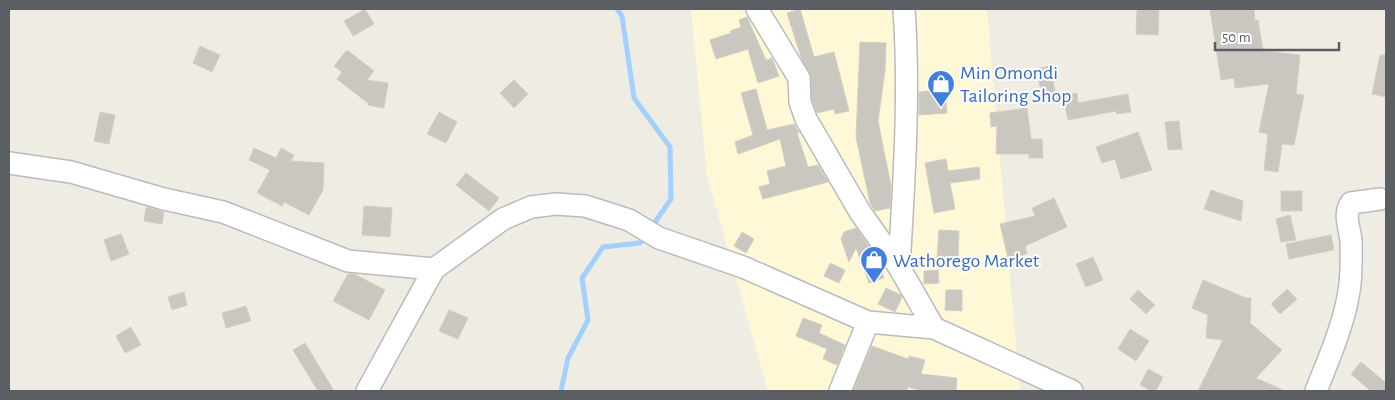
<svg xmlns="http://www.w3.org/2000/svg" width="1395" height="400" font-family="'Alegreya Sans',sans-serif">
<rect width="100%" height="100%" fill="#efede3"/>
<path fill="#fff8d7" d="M691 9H987L1020 391H768L707 176Z"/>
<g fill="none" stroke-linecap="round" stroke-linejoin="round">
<path stroke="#a2d1ff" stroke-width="5" d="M617 9 622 16 634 98 670 147 671 199 651 228
M561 391 568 358 588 320 582 278 603 247 640 243 646 234"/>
</g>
<path fill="#cac7c0" stroke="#d4cfc1" d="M365 9 374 24 353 36 344 21Z
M800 9 814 57 834 52 849 111 835 114 834 109 817 113 812 100 811 77 801 57 787 13Z
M1137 9H1159L1158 35 1136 34Z
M1210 9H1254L1255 21 1258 20 1263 51 1300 55 1296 94 1304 95 1294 145 1282 144 1278 172 1264 170 1268 134 1259 132 1269 84 1235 88 1234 78 1221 80Z
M747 17 766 60 772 58 779 76 758 83 748 49 716 59 710 40 731 33 730 31 741 27 739 20Z
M860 42 886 43 885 71 878 121 891 186 890 208 875 211 870 203 856 137Z
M200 46 220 55 212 72 193 63Z
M347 50 374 71 367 80 388 83 384 108 368 105V103L337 79 342 72 334 66Z
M1380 55H1386V97L1372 94Z
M1050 66 1057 101 1044 104 1036 69Z
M514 80 528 94 514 108 500 93Z
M756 89 767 130 794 124 799 133H797L808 167 818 165 828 182 763 199 759 187 770 184 767 171 786 166 780 139 738 154 735 142 753 135 741 93Z
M945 89 947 113 919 115V92Z
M1077 93 1078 103 1128 94 1131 112 1117 114 1116 111 1068 120 1063 96Z
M1027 108 1031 139H1042L1043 158H1029V154H996L997 126 991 127 990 113Z
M100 112 115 115 109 144 94 141Z
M439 112 457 122 446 143 427 134Z
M1179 121 1182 149 1168 150 1165 122Z
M1138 132 1152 170 1121 179 1115 159 1102 163 1096 147Z
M254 148 276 158 281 148 294 155 291 161 324 163 323 190 309 215 284 202 282 206 257 193 270 170 249 160Z
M946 159 948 171 979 167 980 179 950 183 955 209 934 213 925 163Z
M466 173 499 198 489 211 456 185Z
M1211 190 1243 201 1241 221 1204 209Z
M1281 191H1302V211H1281Z
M1054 198 1067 227 1025 246 1027 254 1008 258 1000 224 1035 216 1032 208Z
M364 206 392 208 390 237 362 235Z
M146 207 164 212 162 224 144 221Z
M1290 215 1296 240 1281 242 1276 219Z
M856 228 877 258 884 278 869 283 856 248 849 262 841 239 844 232Z
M939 230 959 231 958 258H937Z
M742 232 754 239 746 253 734 246Z
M121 234 129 254 111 261 104 240Z
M1331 235 1334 250 1289 259 1286 244Z
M1093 257 1103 280 1086 287 1076 264Z
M830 263 845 270 839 283 824 276Z
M938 270 939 283 924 284V271Z
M348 274H354L385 290 369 320 333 301Z
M1203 280 1246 298H1251L1250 323 1282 350 1256 378 1285 391H1198L1223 340 1206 338 1208 315 1192 308Z
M886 288 901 295 902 297 895 312 878 304Z
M1287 289 1297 299 1280 314 1271 304Z
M946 290H962V311L945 310Z
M1138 290 1155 305 1146 314 1130 299Z
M184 292 187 305 172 310 168 297Z
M246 306 251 321 226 328 222 313Z
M449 310 468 318 458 339 439 331Z
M803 318 822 325 819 333 845 345 837 365 823 359 827 349 796 336Z
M131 327 141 345 125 353 116 336Z
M1130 329 1149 341 1136 361 1118 349Z
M305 343 334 391H318L293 350Z
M872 346 908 359 909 356 925 360 921 374 957 378 956 391H922L908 387 907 391H853Z
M1361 362 1386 383V391H1371L1351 374Z
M1148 369 1163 377 1156 391H1151L1140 385Z"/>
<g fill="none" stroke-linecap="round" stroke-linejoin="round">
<defs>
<path id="minor" d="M757 9 799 78 800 102 806 119 860 212 899 267 934 328
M9 163 71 172 164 199 223 212 348 261 434 269 503 219 531 207 556 204 585 206 629 220 659 238 743 267 868 322 934 328 1072 391
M899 267C904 181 910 95 904 9
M367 391 434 269
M840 391 868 322
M1316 391C1328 360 1344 325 1349 291 1352 276 1351 257 1351 241 1350 228 1343 215 1351 203L1380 199"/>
</defs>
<use href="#minor" stroke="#b8bbc0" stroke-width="24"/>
<use href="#minor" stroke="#fff" stroke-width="21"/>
</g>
<defs>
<symbol id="shop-pin" viewBox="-11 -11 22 30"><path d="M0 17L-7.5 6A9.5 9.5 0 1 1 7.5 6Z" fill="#3f7fe0" stroke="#fff"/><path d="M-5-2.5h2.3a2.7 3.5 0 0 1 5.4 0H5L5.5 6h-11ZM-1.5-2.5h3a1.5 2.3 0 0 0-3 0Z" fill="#fff"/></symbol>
</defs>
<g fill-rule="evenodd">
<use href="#shop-pin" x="925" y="68" width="32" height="43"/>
<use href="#shop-pin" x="858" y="244" width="32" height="43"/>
</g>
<g text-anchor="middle" stroke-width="4" stroke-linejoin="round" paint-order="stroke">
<g font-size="20" fill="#366cbe" stroke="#fff" text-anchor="start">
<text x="960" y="79">Min Omondi<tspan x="960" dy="23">Tailoring Shop</tspan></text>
<text x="893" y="267">Wathorego Market</text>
</g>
</g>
<rect width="1395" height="400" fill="none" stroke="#5b5f64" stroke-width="20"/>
<path d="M1215 42v8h124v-8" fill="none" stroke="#5b5f64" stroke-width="2.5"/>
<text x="1222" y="42" font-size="15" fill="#5b5f64" stroke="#ffffff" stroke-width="4" paint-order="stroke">50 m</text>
</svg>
